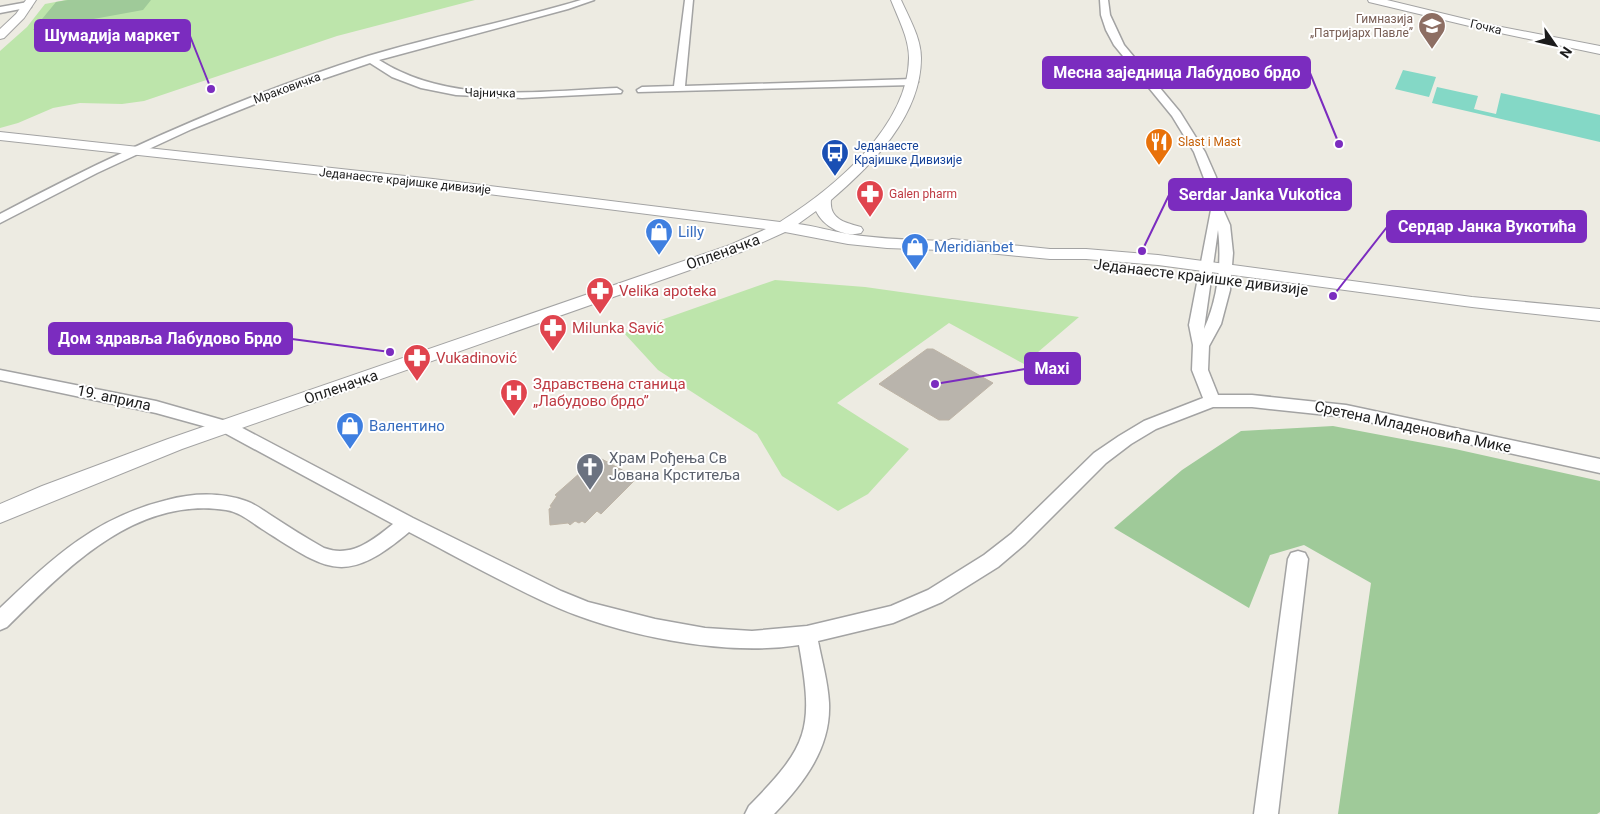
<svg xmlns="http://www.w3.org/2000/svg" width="1600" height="814" font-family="Roboto,sans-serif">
<rect width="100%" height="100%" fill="#edebe2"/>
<path fill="#bde5ab" d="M66 0H475L337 36 144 101 122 104 80 103 53 108 18 123 0 128V51L27 27 45 4Z
M775 280 865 287 1079 317 1024 364 949 323 837 403 909 449 868 494 838 511 782 476 757 434 658 370 624 333Z"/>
<path fill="#9fca99" d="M68 0H151L143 10 33 30 56 2Z
M1333 426 1455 449 1600 481V812L1597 814H1338L1371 583 1304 545 1270 555 1249 608 1114 528 1182 470 1241 431Z"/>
<path fill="#84d8c6" d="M1403 70 1436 77 1429 97 1395 89Z
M1437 87 1478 96 1474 109 1496 114 1501 93 1600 115V142L1432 103Z"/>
<path fill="#b9b4ac" stroke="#beb4a6" d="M927 349H933L993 383 949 420H939L879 384Z
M598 457 637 478 601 514 597 511 585 523 582 521 579 523 575 521 570 525 568 523 550 525 549 509 552 507 550 506 557 496 555 495Z"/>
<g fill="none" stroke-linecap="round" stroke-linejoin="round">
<defs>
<path id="minor" d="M581 0H594L568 9 379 60C450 105 537 91 617 88L622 91 621 93 522 98 456 95 421 88 392 77 370 63 290 90 192 129 97 173 0 223V214C118 151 241 96 368 56 438 35 511 21 581 0Z
M685 0H693L685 86 913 79 918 82 913 85 638 92 637 90 642 87 674 86Z
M1100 0H1108L1110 15 1124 45 1180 112 1205 152 1216 177 1222 207 1230 225 1233 253 1230 290 1221 324 1209 346 1208 370 1218 395H1252L1346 405 1600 459V473L1346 417 1252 407H1213L1156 429 1131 444 1106 463 1025 544 998 567 942 602 893 623 818 641C822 662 828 682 829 703 831 748 804 783 774 814H745L749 806C809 745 814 729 799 645 724 657 616 635 547 603 500 581 455 556 409 532 344 587 327 570 262 529 251 522 240 512 226 510 135 496 66 569 7 627L0 630V608C53 558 94 518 167 500 192 493 221 492 246 501 255 504 264 511 272 516 289 527 306 538 324 548 351 558 372 541 393 524L221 431 156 413 0 380V370L156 401 233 423 413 518 561 591 588 602 655 619 705 628 752 631 807 626 891 606 928 590 984 555 1011 534 1094 453 1119 436 1144 421 1203 398 1192 370 1193 345 1189 325 1211 210 1205 181 1194 152 1172 116 1114 45 1106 30 1101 15ZM1218 230C1222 262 1218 299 1204 329Z
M28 2 31 3V7L0 13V7Z
M1298 551 1305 553 1308 559 1278 814H1254L1288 559 1291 553Z"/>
<path id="tertiary" d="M26 0H36L24 18 4 38 0 39V29L16 14Z
M891 0H901C909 18 921 38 921 58 921 116 872 165 831 200 829 219 845 223 861 227L863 230 861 233C844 238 823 226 816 211L798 224C815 226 831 231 848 234 880 239 913 240 946 241L952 239 1050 249H1086L1158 255 1472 297 1600 309V321L1472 307 1158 265 1086 259H1050L968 251 887 248 848 244 785 232 741 252 182 449 0 523V504L42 486 168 439 730 245 766 229 433 187 0 140V132L433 179 780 222C833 189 908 127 909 58 909 38 898 18 891 0Z
M1368 0H1387L1486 24 1600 46V54L1486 30 1369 2Z"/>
</defs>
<use href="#minor" stroke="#a3a3a3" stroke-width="3"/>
<use href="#tertiary" stroke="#a3a3a3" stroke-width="2"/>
<use href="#minor" fill="#fff" fill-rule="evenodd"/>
<use href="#tertiary" fill="#fff" fill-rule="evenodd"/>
</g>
<defs>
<symbol id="school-pin" viewBox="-11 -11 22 30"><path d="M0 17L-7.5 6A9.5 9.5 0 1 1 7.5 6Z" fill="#8d6e63" stroke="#fff"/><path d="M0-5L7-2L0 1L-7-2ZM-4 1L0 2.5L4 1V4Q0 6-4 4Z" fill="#fff"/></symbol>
<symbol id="restaurant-pin" viewBox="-11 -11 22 30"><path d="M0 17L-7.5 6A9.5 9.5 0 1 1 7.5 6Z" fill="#e8710a" stroke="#fff"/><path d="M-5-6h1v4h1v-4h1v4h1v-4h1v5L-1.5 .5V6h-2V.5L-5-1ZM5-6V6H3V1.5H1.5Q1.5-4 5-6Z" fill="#fff"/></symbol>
<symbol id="bus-pin" viewBox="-11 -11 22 30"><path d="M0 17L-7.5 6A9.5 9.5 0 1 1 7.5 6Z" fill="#1a4fb4" stroke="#fff"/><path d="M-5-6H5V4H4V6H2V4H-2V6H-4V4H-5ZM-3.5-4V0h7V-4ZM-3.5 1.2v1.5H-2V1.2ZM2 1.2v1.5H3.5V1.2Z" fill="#fff"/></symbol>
<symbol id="pharmacy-pin" viewBox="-11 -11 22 30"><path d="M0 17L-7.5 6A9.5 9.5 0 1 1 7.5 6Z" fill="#e0444e" stroke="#fff"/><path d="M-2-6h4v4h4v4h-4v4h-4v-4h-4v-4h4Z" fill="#fff"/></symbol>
<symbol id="shop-pin" viewBox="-11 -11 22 30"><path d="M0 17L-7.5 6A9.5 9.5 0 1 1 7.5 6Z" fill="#3f7fe0" stroke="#fff"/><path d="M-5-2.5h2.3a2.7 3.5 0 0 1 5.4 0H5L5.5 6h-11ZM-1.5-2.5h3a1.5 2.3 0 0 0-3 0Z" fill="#fff"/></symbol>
<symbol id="hospital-pin" viewBox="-11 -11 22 30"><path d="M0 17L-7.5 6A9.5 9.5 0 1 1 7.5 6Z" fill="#e0444e" stroke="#fff"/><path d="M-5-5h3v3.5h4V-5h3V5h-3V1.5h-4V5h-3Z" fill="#fff"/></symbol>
<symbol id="church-pin" viewBox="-11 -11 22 30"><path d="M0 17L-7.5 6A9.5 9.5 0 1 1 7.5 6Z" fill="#6b7280" stroke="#fff"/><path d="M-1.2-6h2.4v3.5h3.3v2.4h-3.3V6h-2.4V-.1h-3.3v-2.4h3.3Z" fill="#fff"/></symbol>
</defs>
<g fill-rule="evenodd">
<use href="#school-pin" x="1416" y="10" width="32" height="43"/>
<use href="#restaurant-pin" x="1143" y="126" width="32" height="43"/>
<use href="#bus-pin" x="819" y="137" width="32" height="43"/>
<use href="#pharmacy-pin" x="854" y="178" width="32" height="43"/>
<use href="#shop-pin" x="643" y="216" width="32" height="43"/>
<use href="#shop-pin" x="899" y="231" width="32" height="43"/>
<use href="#pharmacy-pin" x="584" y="275" width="32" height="43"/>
<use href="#pharmacy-pin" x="537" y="312" width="32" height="43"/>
<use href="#pharmacy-pin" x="401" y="342" width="32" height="43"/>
<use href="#hospital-pin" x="498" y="377" width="32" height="43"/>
<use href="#shop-pin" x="334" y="410" width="32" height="43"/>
<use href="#church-pin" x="574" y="451" width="32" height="43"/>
</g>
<g text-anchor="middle" stroke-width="4" stroke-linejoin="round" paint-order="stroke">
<g font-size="12" fill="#785e54" stroke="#fff" text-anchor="end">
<text x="1413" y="23">Гимназија<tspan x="1413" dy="14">„Патријарх Павле”</tspan></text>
</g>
<g font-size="12" fill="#1c1c1c" stroke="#fff">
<text transform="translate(1486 27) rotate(13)" y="4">Гочка</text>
<text transform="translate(287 88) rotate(-20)" y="4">Мраковичка</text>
<text transform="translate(490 93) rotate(1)" y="4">Чајничка</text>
<text transform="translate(405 181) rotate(6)" y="4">Једанаесте крајишке дивизије</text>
</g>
<g font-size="12" fill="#c56008" stroke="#fff" text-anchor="start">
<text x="1178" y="146">Slast i Mast</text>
</g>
<g font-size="12" fill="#164399" stroke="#fff" text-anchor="start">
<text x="854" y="150">Једанаесте<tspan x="854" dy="14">Крајишке Дивизије</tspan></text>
</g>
<g font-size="12" fill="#be3a42" stroke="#fff" text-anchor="start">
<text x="889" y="198">Galen pharm</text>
</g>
<g font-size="15" fill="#366cbe" stroke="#fff" text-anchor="start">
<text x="678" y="237">Lilly</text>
<text x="934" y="252">Meridianbet</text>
<text x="369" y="431">Валентино</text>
</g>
<g font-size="15" fill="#1c1c1c" stroke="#fff">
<text transform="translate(723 252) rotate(-20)" y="5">Опленачка</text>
<text transform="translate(1201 277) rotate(7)" y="5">Једанаесте крајишке дивизије</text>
<text transform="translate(341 387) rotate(-19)" y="5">Опленачка</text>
<text transform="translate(114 398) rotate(12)" y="5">19. априла</text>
<text transform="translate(1413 427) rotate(12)" y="5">Сретена Младеновића Мике</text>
</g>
<g font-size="15" fill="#be3a42" stroke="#fff" text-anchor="start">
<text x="619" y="296">Velika apoteka</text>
<text x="572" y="333">Milunka Savić</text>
<text x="436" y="363">Vukadinović</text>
<text x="533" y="389">Здравствена станица<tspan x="533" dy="17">„Лабудово брдо”</tspan></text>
</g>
<g font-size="15" fill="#5b616d" stroke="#fff" text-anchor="start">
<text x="609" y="463">Храм Рођења Св<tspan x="609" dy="17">Јована Крститеља</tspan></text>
</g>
</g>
<path fill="none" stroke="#7b2cbf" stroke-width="2" d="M211 89L190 36M1339 144L1310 73M1142 251L1169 195M1333 296L1387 227M390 352L292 339M935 384L1025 369"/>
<g fill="#7b2cbf" stroke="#fff" stroke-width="2">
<circle cx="211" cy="89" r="5"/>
<circle cx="1339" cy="144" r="5"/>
<circle cx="1142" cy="251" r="5"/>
<circle cx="1333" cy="296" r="5"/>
<circle cx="390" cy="352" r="5"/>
<circle cx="935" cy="384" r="5"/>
</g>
<g fill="#7b2cbf" stroke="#7b2cbf" stroke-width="2">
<rect x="35" y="20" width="155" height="31" rx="5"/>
<rect x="1043" y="57" width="267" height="31" rx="5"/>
<rect x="1169" y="179" width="182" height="31" rx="5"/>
<rect x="1387" y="211" width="199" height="31" rx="5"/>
<rect x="49" y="323" width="243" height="31" rx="5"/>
<rect x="1025" y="353" width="55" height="31" rx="5"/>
</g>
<g font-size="16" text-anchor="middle" font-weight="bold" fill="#fff">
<text x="112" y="41">Шумадија маркет</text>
<text x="1177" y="78">Месна заједница Лабудово брдо</text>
<text x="1260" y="200">Serdar Janka Vukotica</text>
<text x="1487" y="232">Сердар Јанка Вукотића</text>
<text x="170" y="344">Дом здравља Лабудово Брдо</text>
<text x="1052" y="374">Maxi</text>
</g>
<g transform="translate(1555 45) rotate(124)" stroke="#ffffff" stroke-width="4" paint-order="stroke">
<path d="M0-4L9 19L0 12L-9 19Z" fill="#1c1c1c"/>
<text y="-8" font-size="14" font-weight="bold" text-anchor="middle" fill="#1c1c1c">N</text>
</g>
</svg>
